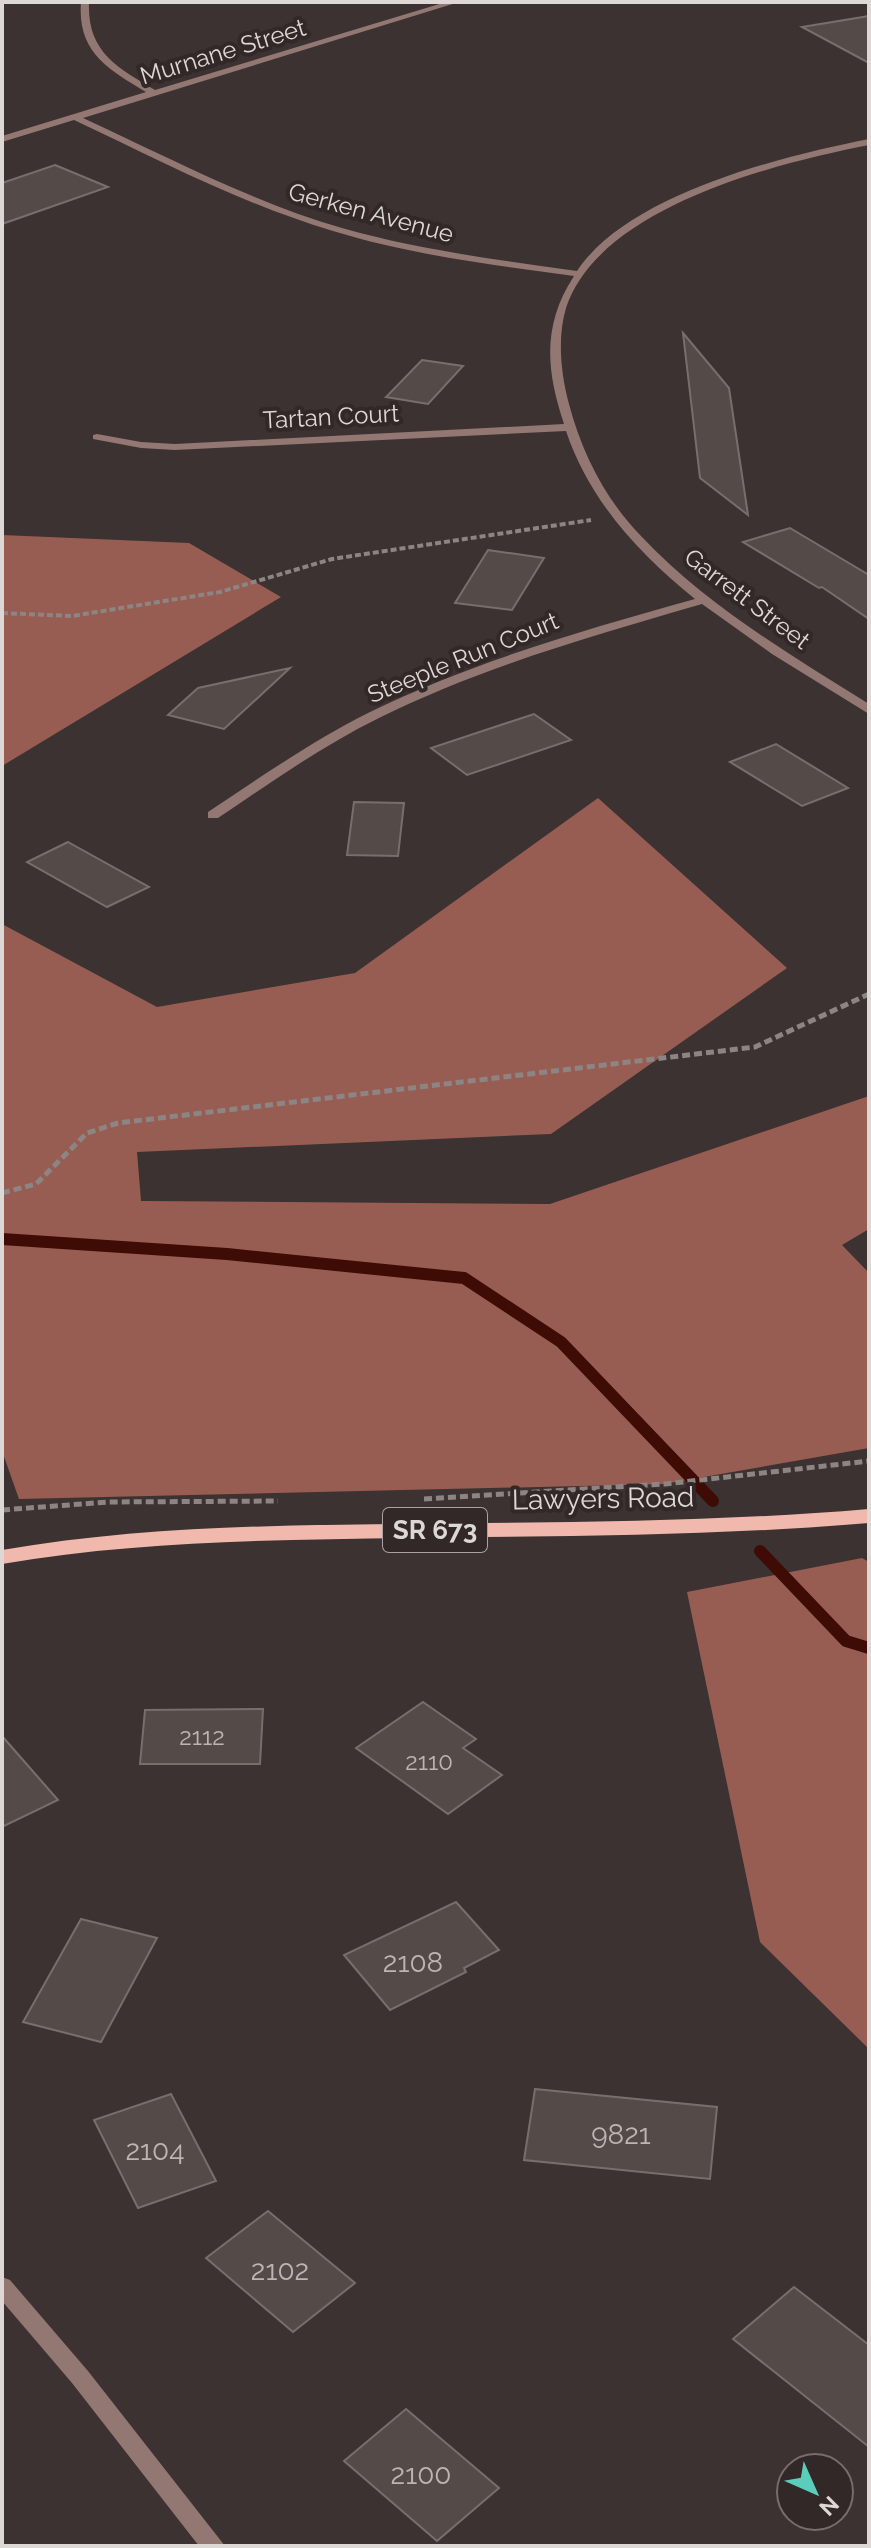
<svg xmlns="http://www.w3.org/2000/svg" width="871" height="2548" font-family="Raleway,sans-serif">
<rect width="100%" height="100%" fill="#3b3231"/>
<path fill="#985d52" d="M2 535 189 543 281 597 2 766Z
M598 798 787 968 551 1134 137 1152 141 1201 550 1204 869 1096V1229L842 1245 869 1273V1448L664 1484 19 1499 2 1451V924L157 1007 355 973Z
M862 1558 869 1562V2049L760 1942 687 1592Z"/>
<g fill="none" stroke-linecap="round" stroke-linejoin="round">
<path stroke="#3e0b05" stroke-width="12" d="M2 1239 227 1254 464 1278 561 1342 713 1501
M760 1551 846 1641 869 1648"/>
</g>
<path fill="#544b49" stroke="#786e6c" stroke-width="2" d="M869 16V63L802 27Z
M55 165 108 187 2 224V183Z
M683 333 729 388 748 515 700 478Z
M422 360 463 366 428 404 386 397Z
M790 528 869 575V619L822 587 819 588 743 542Z
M488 550 544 558 512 610 455 603Z
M290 668 224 729 168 715 198 688Z
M534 714 571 740 467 775 431 748Z
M776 744 848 788 802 806 730 762Z
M354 802 404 803 398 856 347 855Z
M68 842 149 887 107 907 27 862Z
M423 1702 476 1739 463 1748 502 1775 448 1814 356 1748Z
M263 1709 260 1764H140L145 1710Z
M2 1736 58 1800 2 1827Z
M456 1902 499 1950 464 1968 466 1972 390 2010 344 1955Z
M81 1919 157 1938 101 2042 23 2022Z
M535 2089 717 2107 710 2179 524 2160Z
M171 2094 216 2181 138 2208 94 2120Z
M268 2211 355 2283 293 2332 206 2258Z
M794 2287 869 2345V2447L733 2339Z
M406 2409 499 2488 437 2541 344 2461Z"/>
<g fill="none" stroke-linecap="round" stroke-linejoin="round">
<path stroke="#8c8584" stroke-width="4" stroke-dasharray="6 3" stroke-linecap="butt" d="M2 613 72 616 220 592 332 559 591 520"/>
<path stroke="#8c8584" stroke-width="5" stroke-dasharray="8 4" stroke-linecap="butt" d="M2 1193 36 1184 87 1133 118 1123 755 1047 869 994
M424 1499 665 1484 869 1461
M2 1510 108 1502 278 1501"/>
<path fill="#937772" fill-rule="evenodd" d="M81 2H89C87 52 117 67 155 90L446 2H459L83 118C168 157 252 202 342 228 419 250 499 260 577 271 628 194 783 156 869 139V145C777 163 599 207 566 308 557 339 561 374 569 404 582 453 605 499 641 536 706 605 789 654 869 704V714L772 654 702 604C592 636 482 667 379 718 322 746 270 783 218 818H208V812C261 777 312 741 368 713 472 662 584 630 695 599 639 554 589 500 566 431L175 450 141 448 93 439V435L97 434 141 442 175 444 564 424C546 370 542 325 574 276 493 265 411 255 333 231 242 204 159 160 74 120L2 142V136L146 92C108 69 77 52 81 2Z
M2 2277 10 2280 88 2371 225 2546H199L72 2383 2 2301Z"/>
<path fill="#f1b8ad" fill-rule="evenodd" d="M869 1509V1523C715 1536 562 1536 408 1538 272 1540 136 1541 2 1564V1550C136 1527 272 1525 408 1524 562 1522 715 1522 869 1509Z"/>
</g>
<g text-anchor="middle" stroke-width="8" stroke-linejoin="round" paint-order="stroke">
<g font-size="24" fill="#ddd8d6" stroke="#312827">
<text transform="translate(223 52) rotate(-17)" y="8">Murnane Street</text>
<text transform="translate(371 213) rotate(15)" y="8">Gerken Avenue</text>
<text transform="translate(331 417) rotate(-3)" y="8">Tartan Court</text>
<text transform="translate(747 599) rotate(37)" y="8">Garrett Street</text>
<text transform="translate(463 658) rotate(-22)" y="8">Steeple Run Court</text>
</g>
<g font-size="24" fill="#bbb5b3">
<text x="202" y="1745">2112</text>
<text x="429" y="1770">2110</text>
</g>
<rect fill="#312827" stroke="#a9a3a2" stroke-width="2" x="383" y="1508" width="104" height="44" rx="6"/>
<g font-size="26" font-weight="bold" fill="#ddd8d6">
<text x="435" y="1539">SR 673</text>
</g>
<g font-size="28" fill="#ddd8d6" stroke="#312827">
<text transform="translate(603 1498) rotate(-1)" y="10">Lawyers Road</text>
</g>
<g font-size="28" fill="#bbb5b3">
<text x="413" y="1972">2108</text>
<text x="621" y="2144">9821</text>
<text x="155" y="2160">2104</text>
<text x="280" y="2280">2102</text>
<text x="421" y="2484">2100</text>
</g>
</g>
<rect width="871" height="2548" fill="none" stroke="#ddd8d6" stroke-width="8"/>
<g transform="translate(815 2492) rotate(135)"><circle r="38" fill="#312827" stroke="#766e6d" stroke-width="2"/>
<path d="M0-6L14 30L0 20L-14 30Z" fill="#5bcebb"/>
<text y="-12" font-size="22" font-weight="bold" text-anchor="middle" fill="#ddd8d6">N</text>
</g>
</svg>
